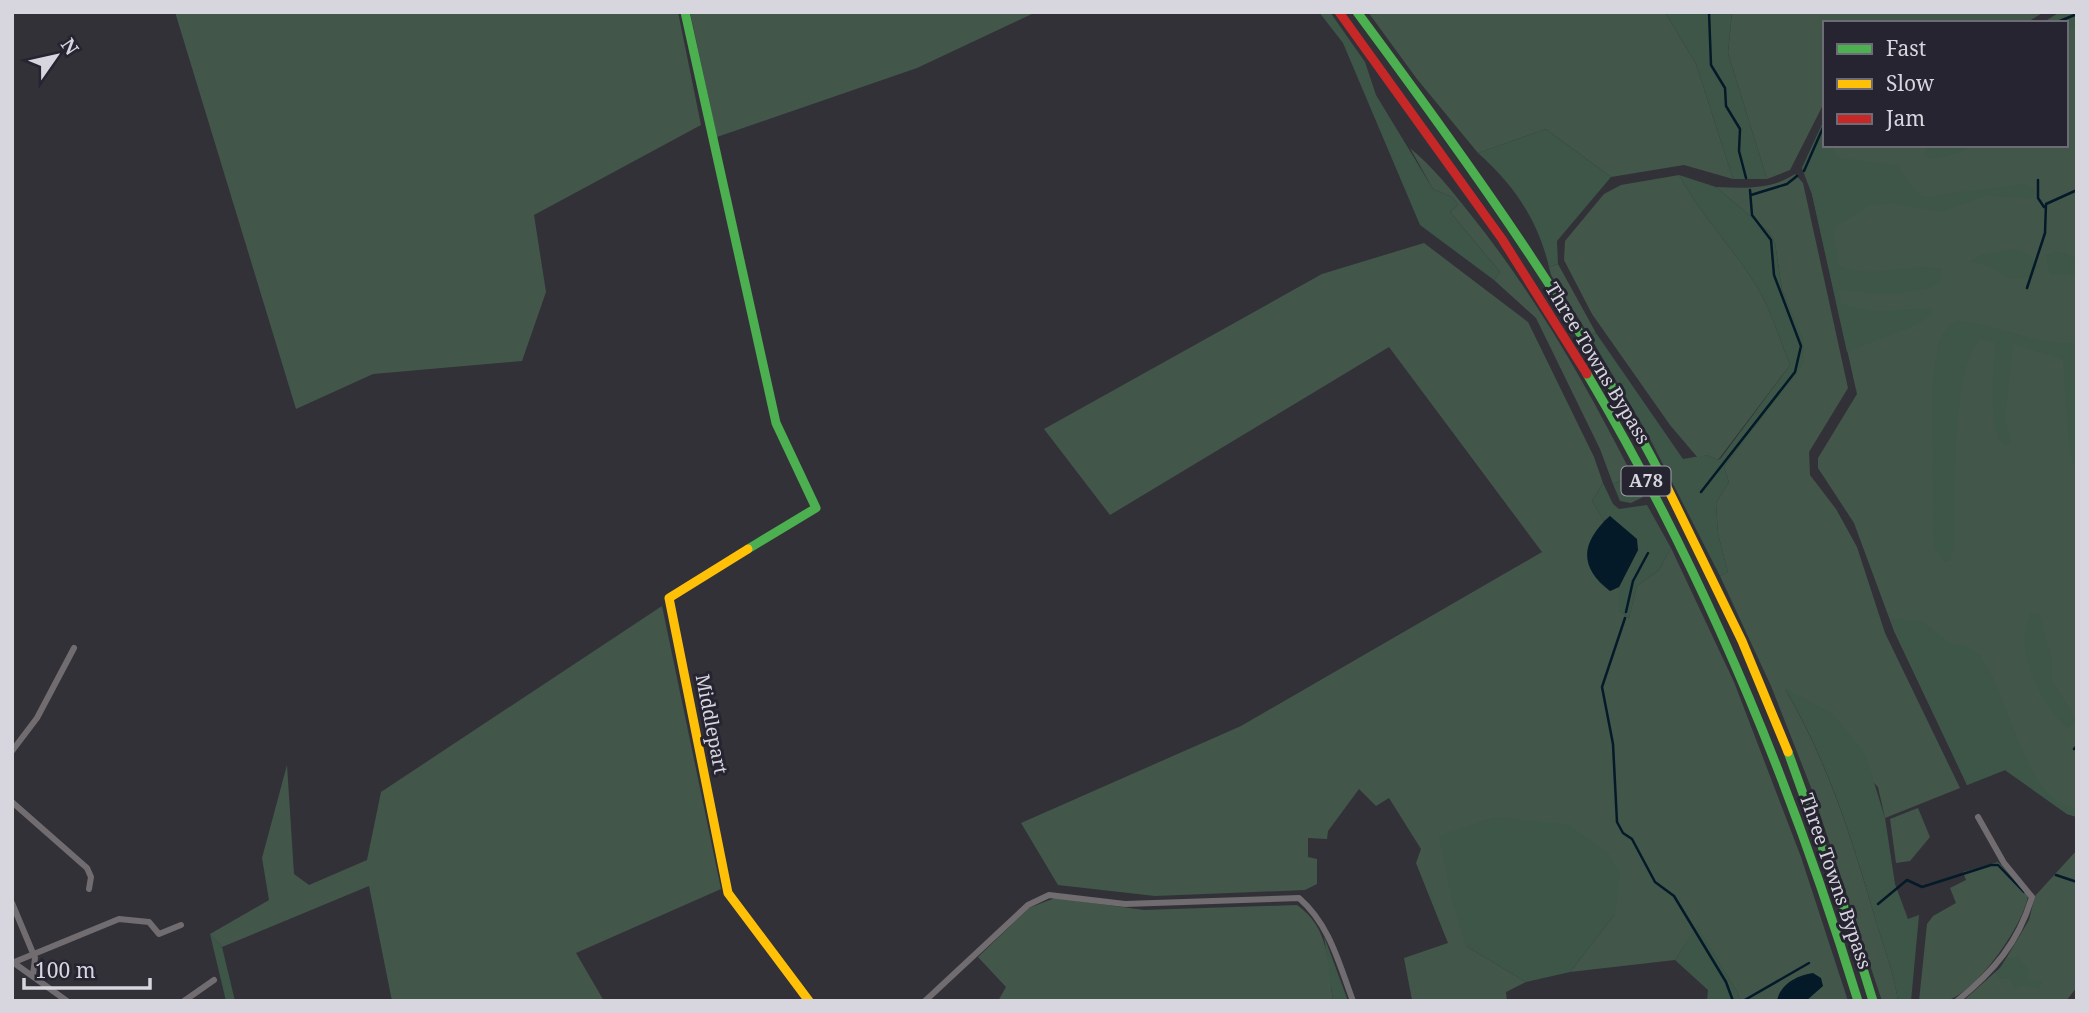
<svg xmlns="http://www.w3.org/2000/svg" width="2089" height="1013" font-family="'Noto Serif',serif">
<rect width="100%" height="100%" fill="#323138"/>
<path fill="#42574a" d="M175 12H678L701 125 534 215 546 292 522 361 373 374 296 409Z
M690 12H1036L917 68 717 137Z
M1368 12H1665L1696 64 1733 179 1684 165 1611 177 1546 129 1478 153 1417 79Z
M1732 12H2044L2026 23H1825V101L1790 170 1767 179 1728 53Z
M2077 12V817L2067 814 2005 770 1967 785 1894 631 1854 523 1818 468V458L1857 394 1812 194 1802 168 1825 118V145H2066V23Z
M1410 148C1434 168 1452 191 1471 215 1535 295 1586 384 1632 475L1613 484 1600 449 1536 318 1494 280 1500 272 1450 212 1458 205 1452 197 1433 189Z
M1795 174 1803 183 1848 388 1809 452 1810 475 1836 509 1857 547 1885 633 1960 788 1885 818 1878 787 1785 689C1827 760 1852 839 1875 918 1883 945 1894 973 1898 1001H1882L1812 790 1771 686 1720 576 1728 572 1718 534 1716 503 1729 482 1724 467 1804 361 1803 340 1782 290 1775 243 1769 232 1716 187C1744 188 1771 190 1795 174Z
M1679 175C1701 216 1735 250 1759 290 1772 313 1780 341 1790 365L1718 460 1706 455 1698 458 1670 425 1592 314 1564 260 1565 241 1604 194 1621 185Z
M1424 243 1528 322 1594 457 1603 483 1592 501 1604 521 1590 544 1610 591 1619 587V610L1629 618 1637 586 1659 570 1671 548 1734 682 1801 857 1848 1001H1740L1738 993 1697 927 1675 960 1570 972 1615 914 1466 946 1526 982 1506 992 1507 1001H1409L1412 1000 1404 958 1448 943 1416 863 1421 849 1389 798 1376 806 1359 789 1328 831 1327 839 1308 838V857L1317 859V884L1305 890 1155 896 1058 885 1021 823 1241 726 1542 552 1389 347 1110 515 1044 429 1322 274Z
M1558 264 1596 333 1589 335 1551 275 1549 267Z
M662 606 721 889 576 953 604 1001H392L369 886 222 947 210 934 269 900 262 858 287 765 294 874 309 885 367 860 381 792Z
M1918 808 1930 837 1910 861 1896 863 1890 819Z
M2077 850V987L2066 1001H1963L2001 967 2029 920 2035 896Z
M1998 862 2028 896C2023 926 1976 993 1946 1001 1938 1003 1927 1001 1919 1001L1927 924 1933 916 1956 903 1950 888 1966 880 1963 872Z
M1055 898 1144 910 1297 905C1330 928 1328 964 1333 1001H998L1006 987 978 957 1029 908Z"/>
<path fill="#3e5648" d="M1319 12H1330L1365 62 1376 95 1433 189 1452 197 1458 205 1450 212 1500 272 1494 280 1420 225 1343 43Z
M1665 12H1732L1728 53 1767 179H1733L1696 64Z
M2060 12H2077V27L2066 30V23H2042Z
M1825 118V145H1829L1839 158 1898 165 1911 186 1923 197 2023 184 2032 187 2035 193 2032 198 1985 196 1942 212 1897 204 1871 205 1836 226 1834 240 1840 266C1880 281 1904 261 1941 269L1940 284C1911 297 1870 294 1839 290L1841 304 1874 311 1930 308 1933 314 1916 325 1847 352 1812 194 1802 168Z
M1546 129 1611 177 1557 241 1558 264 1549 267C1538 220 1514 185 1478 153Z
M1928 145H1974V146L1959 153 1932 159 1924 154Z
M1679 175 1716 187 1769 232 1775 243 1782 290 1804 340V361L1800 370 1724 467 1729 482 1716 503 1718 534 1728 572 1720 576 1647 433 1589 335 1596 333 1683 459 1706 455 1718 460 1721 458 1790 365C1780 341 1772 313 1759 290 1735 250 1701 216 1679 175Z
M2019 250 2030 255 2038 265 2033 277 2012 279 1983 264 1970 262C1978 252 2005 250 2019 250Z
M2058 251 2077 257V274L2050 275 2046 255Z
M1957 321C1998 323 2036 346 2077 343V481L2069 445 2063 360 2013 344 2005 420 2011 442 2004 446C1987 432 1994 366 1995 343L1981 339C1950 366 1956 502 1954 545L1950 561 1944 562 1935 549 1933 535 1932 385 1939 340 1948 326Z
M1632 475 1643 497 1631 503 1620 501 1613 484Z
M1603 483 1613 504 1619 509 1647 505 1671 548 1659 570 1637 586 1629 618 1619 610V587L1638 550 1610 516 1604 521 1592 501Z
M2030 613H2039L2052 660V681L2075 717V724L2068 728C2046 712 2027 673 2025 646 2023 635 2027 623 2030 613Z
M1890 618 1921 621 1952 644 1968 647 1980 655C1986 666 1993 677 1998 689 2013 722 2034 805 2077 808V817L2067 814 2005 770 1967 785Z
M1784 687 1833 714 1865 753 1885 818 1895 884 1908 919 1919 915 1911 1001H1898C1894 973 1883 945 1875 918 1852 838 1827 759 1784 687Z
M1495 817 1567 824 1607 851 1620 873 1615 914 1570 972 1526 982 1466 946 1452 901 1439 836Z
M1697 926 1738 993 1740 1001H1707L1708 990 1675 960Z
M210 934 222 947 235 1001H226Z
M1324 936 1348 1001H1333Z
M2018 956 2029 970 2028 980 2042 981 2039 989 2022 985 2015 990 2009 979H2000L1996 974 2006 959Z"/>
<path fill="#041a29" d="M1610 516 1637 539 1638 550 1619 587 1610 591C1579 567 1580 543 1610 516Z
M1813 973 1821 978 1823 986 1806 1001H1777C1780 984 1798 975 1813 973Z"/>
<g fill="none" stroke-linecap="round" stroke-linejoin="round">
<path stroke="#041a29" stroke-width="2.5" d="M1709 12 1711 65 1725 88 1726 106 1740 129 1739 151 1746 178
M2055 23 2077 14
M1804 171 1825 123
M2038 180V198L2044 207
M1751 195 1787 184 1797 176
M2027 288 2045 233 2046 204 2077 190
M1701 492 1795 372 1801 346 1774 275 1771 240 1752 215 1750 190
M1626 612 1633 581 1648 553
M1625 618 1602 687 1613 744 1617 822 1623 833 1632 839 1655 882 1674 896 1726 982 1733 1001
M2074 749 2077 746
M2056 875 2077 882
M1878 904 1907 880 1922 887 1991 865H1998L2024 892
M1743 1001 1809 963"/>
<path stroke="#706c70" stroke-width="6" d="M12 751 37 718 74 648
M12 802 87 868 91 877 89 889
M12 903 35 958 33 975
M12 963 119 919 149 922 159 934 181 925
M14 963 67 1001
M184 1001 214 980
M925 1001 1028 905 1049 895 1125 904 1299 898C1330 925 1339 964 1353 1001
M1957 1001C1994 971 2018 943 2032 897L2004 863 1978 817"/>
<path stroke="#4caf50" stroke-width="9" d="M685 12 776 423 816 508 748 549
M1357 12C1469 163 1580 317 1666 485
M1587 374C1704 571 1791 782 1858 1001
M1788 752 1845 910 1873 1001"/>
<path stroke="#ffc107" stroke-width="9" d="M1666 485 1742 641 1788 752
M748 549 669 598 728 893 809 1001"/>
<path stroke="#c62828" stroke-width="9" d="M1339 12 1502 239 1587 374"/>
</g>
<g text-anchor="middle" stroke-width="6" stroke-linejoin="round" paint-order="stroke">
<rect fill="#262430" stroke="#a2a1aa" stroke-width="2" x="1621.5" y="466.5" width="49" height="29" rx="5"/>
<g font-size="18" font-weight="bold" fill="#d7d6df">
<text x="1646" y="487">A78</text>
</g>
<g font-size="19" fill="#d7d6df" stroke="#262430">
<text transform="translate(1598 363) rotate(59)" y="7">Three Towns Bypass</text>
<text transform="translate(712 724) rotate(79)" y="7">Middlepart</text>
<text transform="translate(1836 881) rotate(71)" y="7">Three Towns Bypass</text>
</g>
</g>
<rect width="2089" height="1013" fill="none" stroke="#d7d6df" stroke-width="28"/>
<rect x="1823" y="21" width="245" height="126" fill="#262430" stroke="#6d6b76" stroke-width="2"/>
<rect x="1837" y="44" width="35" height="10" fill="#4caf50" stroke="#6d6b76" stroke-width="2"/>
<text x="1886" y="56" font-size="21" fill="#d7d6df">Fast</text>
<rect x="1837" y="79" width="35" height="10" fill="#ffc107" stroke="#6d6b76" stroke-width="2"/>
<text x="1886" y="91" font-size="21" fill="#d7d6df">Slow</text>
<rect x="1837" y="114" width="35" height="10" fill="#c62828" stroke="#6d6b76" stroke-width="2"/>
<text x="1886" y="126" font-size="21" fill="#d7d6df">Jam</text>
<g transform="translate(56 56) rotate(56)" stroke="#262430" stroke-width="5" paint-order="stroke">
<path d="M0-5L12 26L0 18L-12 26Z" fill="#d7d6df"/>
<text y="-10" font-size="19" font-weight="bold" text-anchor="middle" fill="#d7d6df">N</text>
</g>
<path d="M24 978v10h126v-10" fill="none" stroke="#d7d6df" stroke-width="3.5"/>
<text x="35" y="978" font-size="21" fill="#d7d6df" stroke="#262430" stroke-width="5" paint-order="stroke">100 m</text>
</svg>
